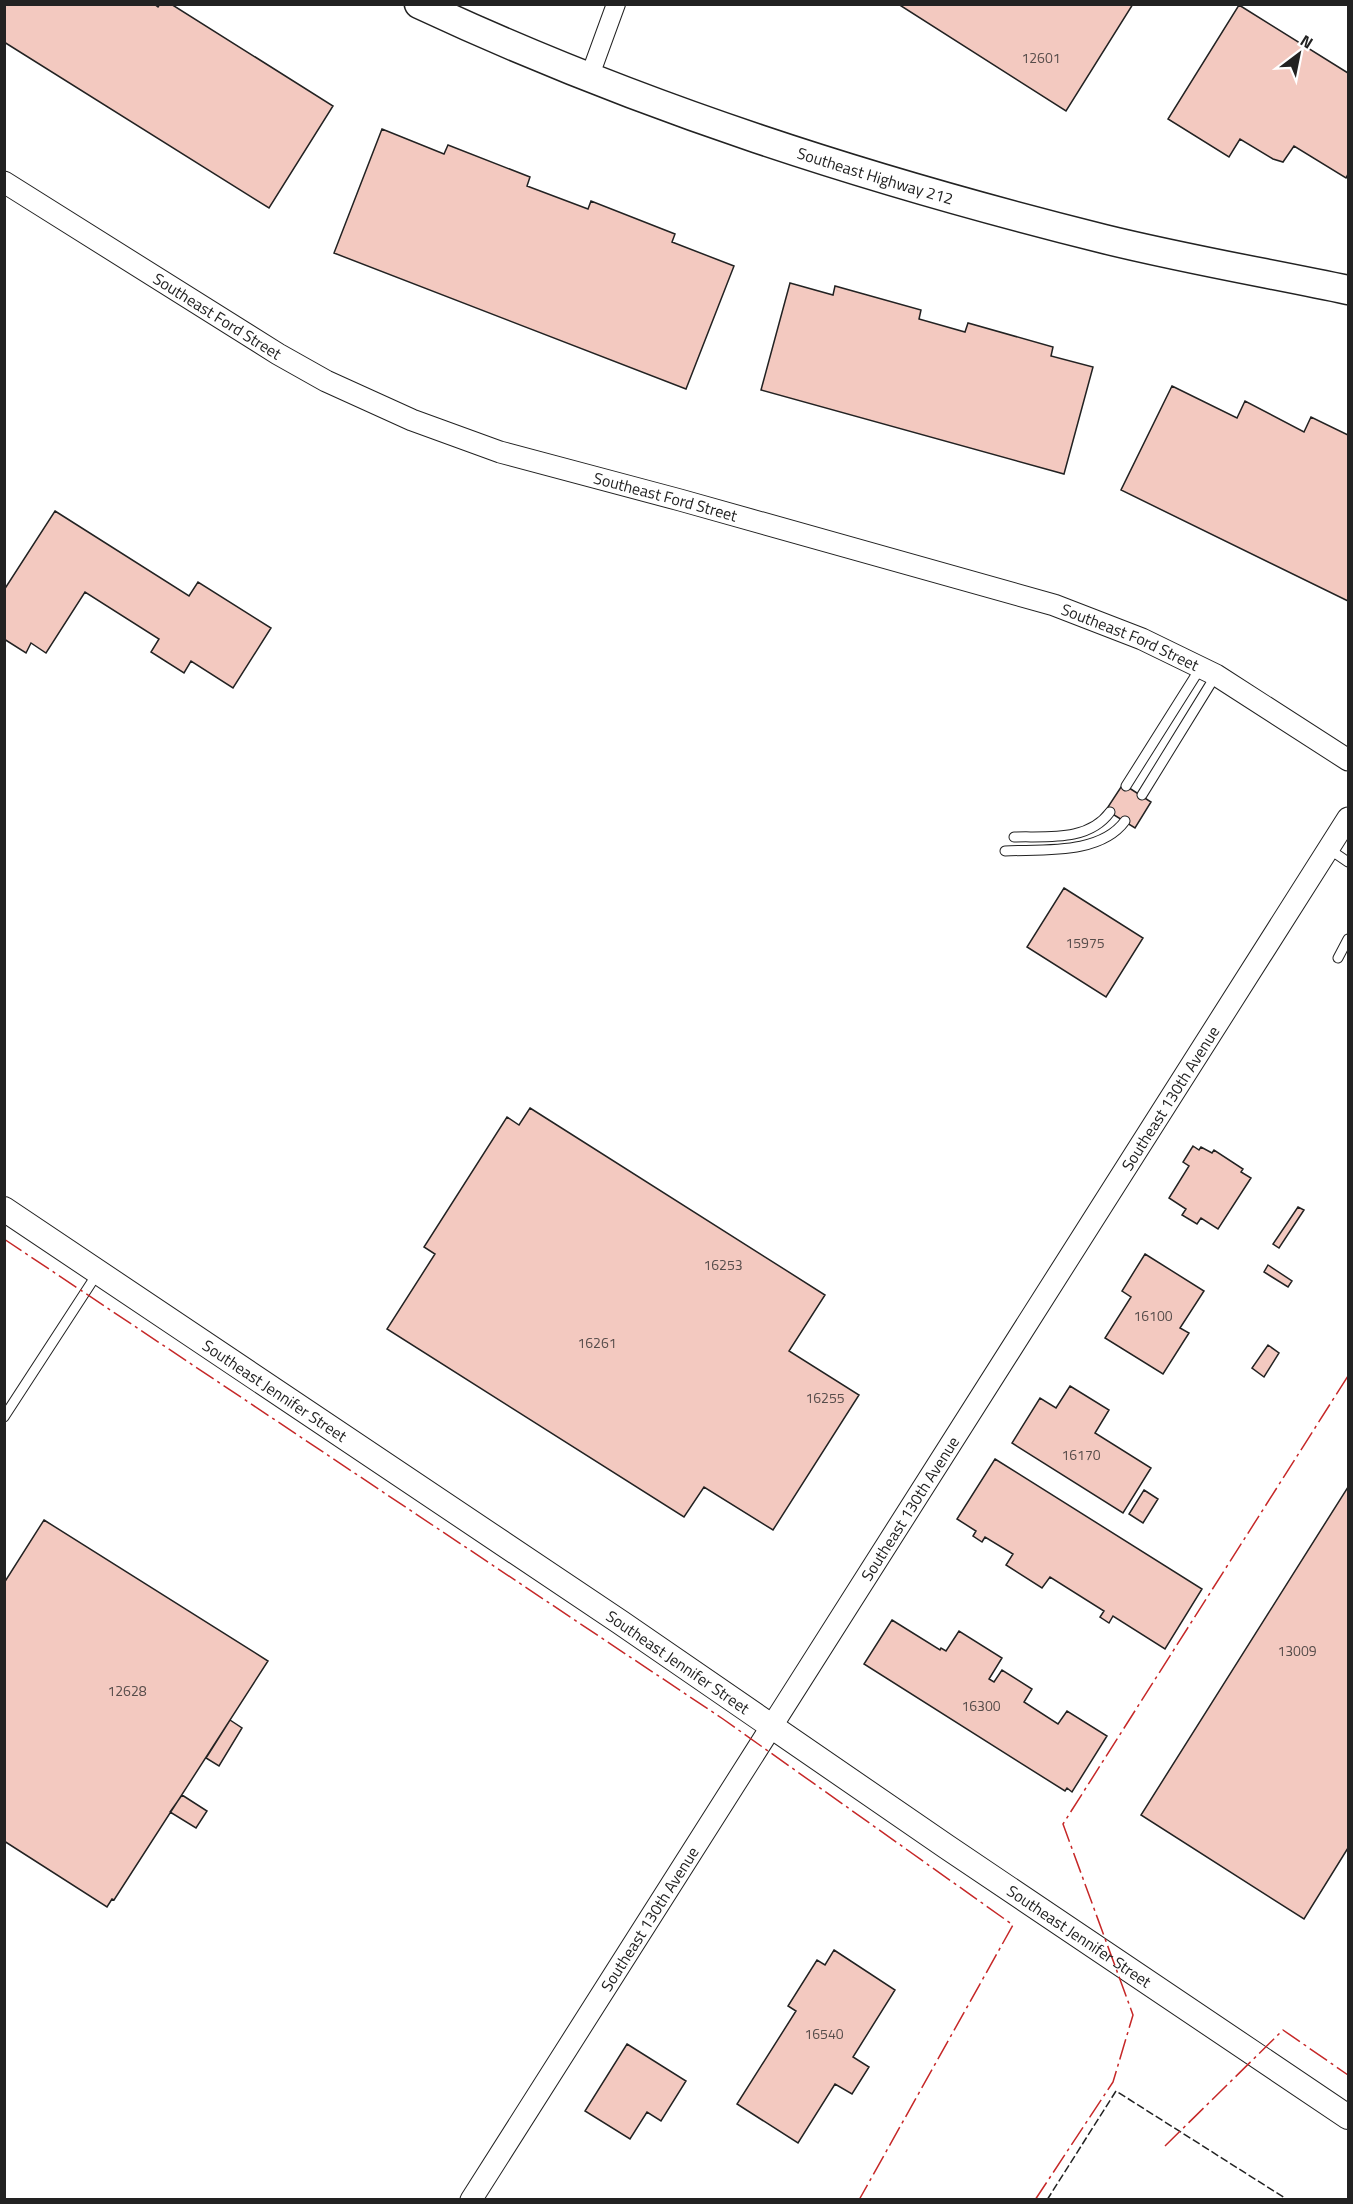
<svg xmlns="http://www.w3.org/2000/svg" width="1353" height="2204" font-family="'Titillium Web',sans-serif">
<rect width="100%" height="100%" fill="#fff"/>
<path fill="#f3c9c0" stroke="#222" stroke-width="1.5" d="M4 4H154L158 7 160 4H171L333 106 269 208 4 42Z
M898 4H1133L1066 111Z
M1239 5 1348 73V174L1346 178 1294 146 1283 162 1273 159 1240 139 1229 157 1168 119Z
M382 129 444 154 448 145 530 177 527 186 588 209 591 201 675 234 672 242 734 266 686 389 334 253Z
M790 283 833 295 835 286 921 310 919 319 965 332 968 323 1053 347 1051 356 1093 367 1064 474 761 390Z
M1172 386 1237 418 1245 401 1304 432 1311 417 1348 435V601L1121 490Z
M55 511 189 596 198 582 271 628 233 688 191 661 184 673 151 652 159 639 85 592 46 653 31 643 26 653 4 639V590Z
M1123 784 1151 802 1135 828 1106 810Z
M1064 888 1143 938 1106 997 1027 947Z
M530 1108 825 1295 789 1351 859 1395 773 1530 704 1487 684 1517 387 1329 435 1254 424 1247 507 1117 519 1125Z
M1193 1146 1199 1150 1201 1147 1212 1153 1214 1150 1243 1169 1241 1172 1251 1178 1218 1229 1201 1218 1197 1224 1182 1215 1186 1209 1169 1198 1189 1166 1183 1162Z
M1298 1207 1304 1210 1279 1248 1273 1244Z
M1145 1254 1204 1291 1180 1328 1189 1333 1163 1374 1105 1338 1131 1297 1122 1291Z
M1268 1265 1292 1281 1288 1287 1264 1272Z
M1268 1345 1279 1353 1264 1377 1252 1368Z
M1070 1386 1109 1410 1095 1433 1151 1468 1123 1513 1012 1443 1040 1398 1056 1408Z
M995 1459 1202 1589 1165 1649 1113 1616 1109 1623 1100 1617 1104 1611 1050 1577 1042 1588 1006 1565 1013 1554 985 1537 982 1542 973 1536 976 1531 957 1519Z
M1348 1487V1848L1304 1919 1141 1815Z
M1144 1490 1158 1499 1143 1523 1129 1514Z
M44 1520 268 1661 114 1900 112 1899 107 1907 4 1841V1583Z
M892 1620 940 1650 941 1648 946 1651 959 1631 1002 1658 989 1679 994 1682 1002 1670 1032 1689 1024 1702 1058 1724 1067 1711 1107 1736 1072 1792 1067 1788 1065 1791 864 1664Z
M230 1720 242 1728 219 1766 206 1758Z
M182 1795 207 1811 196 1828 170 1812Z
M834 1950 895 1990 853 2057 869 2067 852 2094 835 2084 798 2143 737 2104 796 2011 788 2006 817 1960 825 1965Z
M627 2044 686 2081 661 2121 647 2112 630 2139 585 2111Z"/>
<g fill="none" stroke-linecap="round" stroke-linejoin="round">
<defs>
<path id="service" d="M1126 786 1201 667
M1142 795 1216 675
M1014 837C1047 836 1088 842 1110 812
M1329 849 1348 862
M1005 851C1043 849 1100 855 1125 821
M1338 958 1348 939
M4 1417 97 1274"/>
<path id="minor" d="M589 78 616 4"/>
<g id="tertiary">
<path id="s1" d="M4 182 278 354 326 381 412 420 500 452 680 500 1054 605 1142 639 1216 675 1348 760"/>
<path id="s2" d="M471 2200 1348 818"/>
</g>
<g id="secondary">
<path id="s3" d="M4 1209 620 1622 947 1847 1348 2117"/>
</g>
<g id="trunk">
<path id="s4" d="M419 4C639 107 868 180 1104 239 1185 259 1267 273 1348 290"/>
</g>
</defs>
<use href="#service" stroke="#222" stroke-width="11"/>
<use href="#minor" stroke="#222" stroke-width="20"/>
<use href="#tertiary" stroke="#222" stroke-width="23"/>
<use href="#secondary" stroke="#222" stroke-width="26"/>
<use href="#trunk" stroke="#222" stroke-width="31"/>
<use href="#service" stroke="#fff" stroke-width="9"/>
<use href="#minor" stroke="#fff" stroke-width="18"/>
<use href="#tertiary" stroke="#fff" stroke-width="21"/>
<use href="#secondary" stroke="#fff" stroke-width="24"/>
<use href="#trunk" stroke="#fff" stroke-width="28"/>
<path stroke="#222" stroke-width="1.5" stroke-dasharray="8 3" stroke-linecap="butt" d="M1047 2200 1116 2091 1288 2200"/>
<path stroke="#c62828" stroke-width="1.5" stroke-dasharray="21 4.5 3 4.5" stroke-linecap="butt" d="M4 1239 723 1719 1013 1925 859 2200
M1165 2146 1283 2030 1348 2075
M1035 2200 1113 2082 1133 2015 1063 1824 1348 1376"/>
</g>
<g text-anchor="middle" stroke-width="4.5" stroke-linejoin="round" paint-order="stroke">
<g font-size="14" fill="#564c4a">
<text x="1041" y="63">12601</text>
<text x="1085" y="948">15975</text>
<text x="723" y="1270">16253</text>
<text x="1153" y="1321">16100</text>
<text x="597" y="1348">16261</text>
<text x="825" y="1403">16255</text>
<text x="1081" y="1460">16170</text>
<text x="1297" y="1656">13009</text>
<text x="127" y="1696">12628</text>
<text x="981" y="1711">16300</text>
<text x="824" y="2039">16540</text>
</g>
<g font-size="16" fill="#222" stroke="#fff">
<text dy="6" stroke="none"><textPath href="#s4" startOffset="488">Southeast Highway 212</textPath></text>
<text dy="6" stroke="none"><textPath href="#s1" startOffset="252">Southeast Ford Street</textPath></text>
<text dy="6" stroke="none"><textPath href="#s1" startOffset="738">Southeast Ford Street</textPath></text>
<text dy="6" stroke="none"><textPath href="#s1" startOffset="1224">Southeast Ford Street</textPath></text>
<text dy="6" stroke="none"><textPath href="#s2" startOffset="1305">Southeast 130th Avenue</textPath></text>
<text dy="6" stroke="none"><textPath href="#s3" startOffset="326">Southeast Jennifer Street</textPath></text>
<text dy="6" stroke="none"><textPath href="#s2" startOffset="819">Southeast 130th Avenue</textPath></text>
<text dy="6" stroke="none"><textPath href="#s3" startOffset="812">Southeast Jennifer Street</textPath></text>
<text dy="6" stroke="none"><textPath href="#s2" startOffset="333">Southeast 130th Avenue</textPath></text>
<text dy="6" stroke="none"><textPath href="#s3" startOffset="1298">Southeast Jennifer Street</textPath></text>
</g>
</g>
<rect width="1353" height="2204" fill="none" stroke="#222222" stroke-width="12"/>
<g transform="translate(1299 54) rotate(32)" stroke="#ffffff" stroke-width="4.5" paint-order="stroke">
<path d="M0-4.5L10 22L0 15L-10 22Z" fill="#222222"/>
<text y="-9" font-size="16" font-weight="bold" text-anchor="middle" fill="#222222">N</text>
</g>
</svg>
